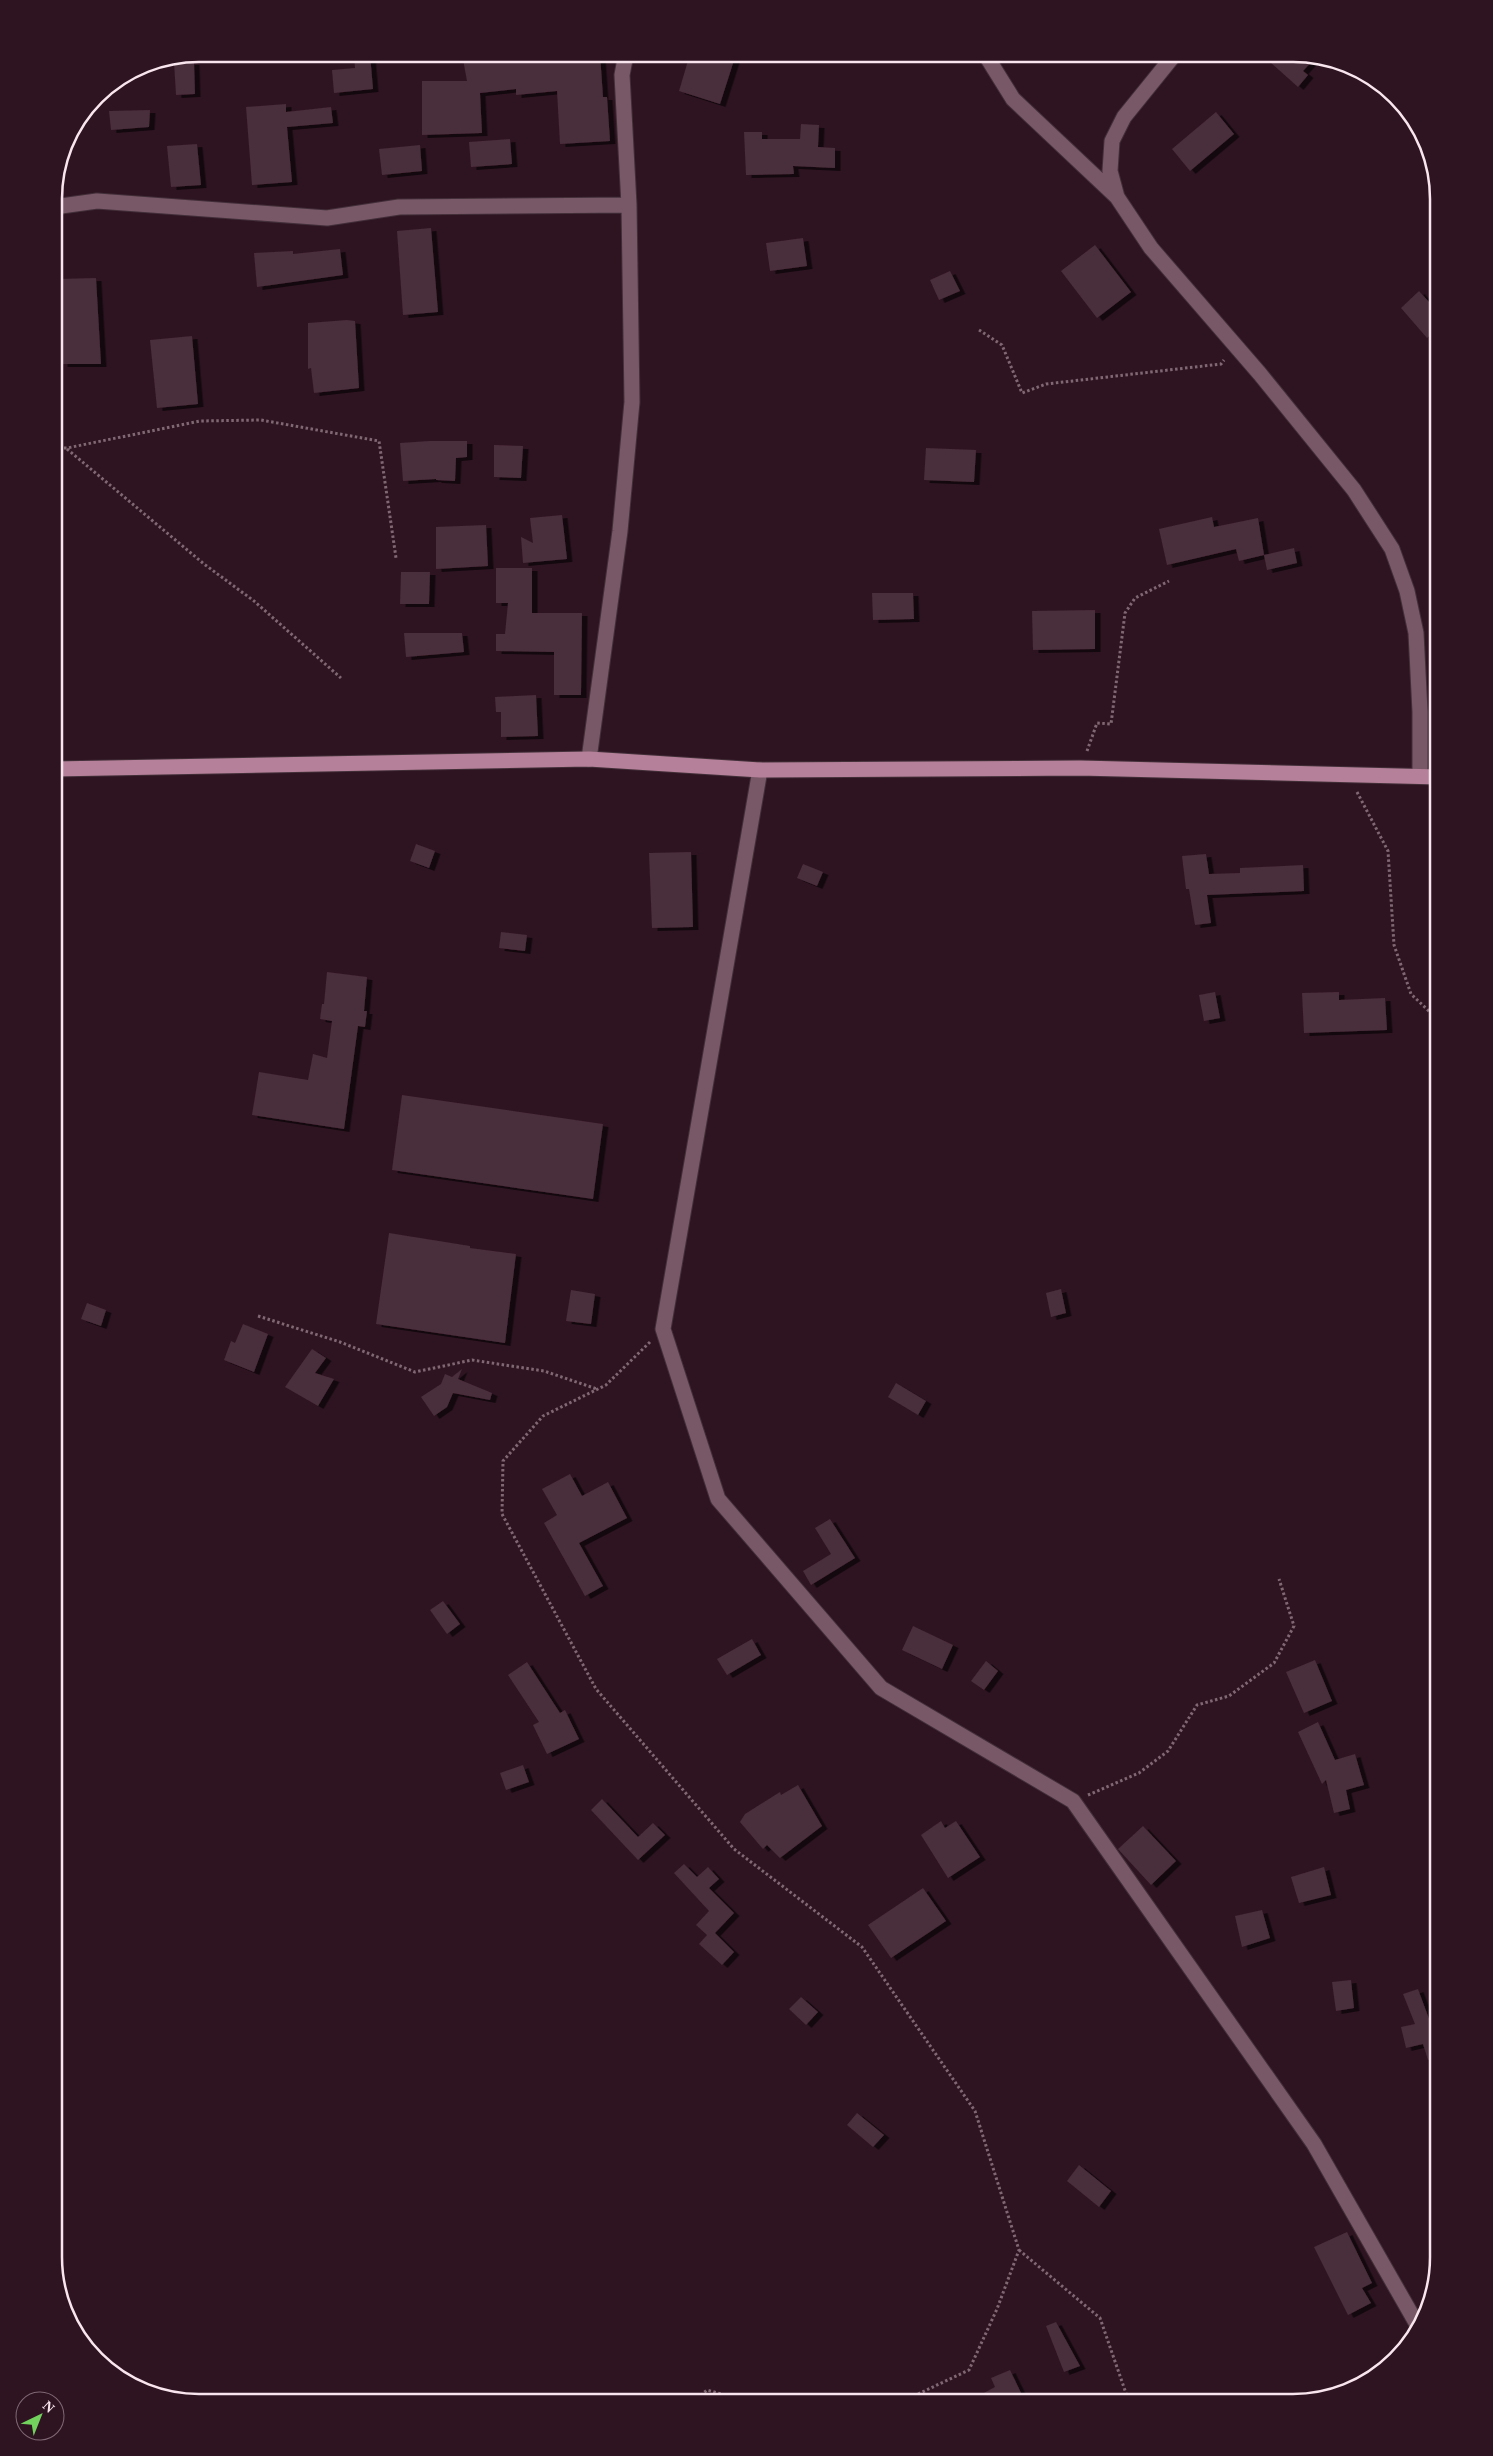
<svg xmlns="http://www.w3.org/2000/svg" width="1493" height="2456" font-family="'Times New Roman',serif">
<defs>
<filter id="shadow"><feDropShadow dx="5.5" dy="3" stdDeviation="0" flood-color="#0009"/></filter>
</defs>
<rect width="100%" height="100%" fill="#2e1421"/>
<path fill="#4a2d3b" filter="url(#shadow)" d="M354 54H370L373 89 334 93 332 70 355 68Z
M462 54H481L483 62 531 56V54H600L603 97H607L610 141 560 144 557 91 516 95V89L480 93 482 133 422 135V81H467Z
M690 54H736L720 104 679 91Z
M1261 54H1304L1315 58 1303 71 1308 75 1298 87Z
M174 62H194L195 94 176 95Z
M286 104V112L331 107 333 123 287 127 292 182 252 185 246 107Z
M150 110 149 127 111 130 109 111Z
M1216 112 1234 134 1190 171 1172 149Z
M801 124 819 125 818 147 835 148V168L793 166 794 174 746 175 744 132H762V139H800Z
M510 139 512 164 471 167 469 142Z
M197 144 201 185 171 187 167 146Z
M420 145 422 171 382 175 379 149Z
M431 228 438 312 403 315 397 231Z
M803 238 807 266 770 271 766 243Z
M1095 245 1131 292 1097 318 1061 271Z
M340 249 343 275 257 287 254 253 293 251V254Z
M950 271 960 291 939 300 930 280Z
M96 278 101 364H62V319H59L58 279Z
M1419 291 1439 313V327L1427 338 1401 308Z
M347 320 355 321 359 388 314 393 311 368 308 369V323Z
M192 336 198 404 157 408 150 340Z
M429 441H467V457L456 458 455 481 436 480V479L403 481 400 443Z
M494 445 523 446 521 478 494 477Z
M926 448 976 450 974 482 924 480Z
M562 515 567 559 523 563 521 537 533 543 530 518Z
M1212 517 1214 527 1258 518 1264 555 1239 561 1236 549 1167 565 1159 529Z
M486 525 488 566 436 569V527Z
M1294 548 1297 563 1267 570 1264 555Z
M496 568H532V613H582L581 695H554V652L496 651V634H505L508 603H496Z
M401 572H430L429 604H400Z
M872 593H913L914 619 873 620Z
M1095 610V649L1033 650 1032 611Z
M404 633H462L464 652 406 657Z
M536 695 538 736 501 737V712H496L495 697Z
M416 844 435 851 429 868 410 861Z
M691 852 693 927 652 928 649 853Z
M1206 854 1209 874 1240 873V868L1303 865 1304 891 1207 895 1211 923 1195 925 1189 889H1186L1182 856Z
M803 864 823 872 817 886 797 878Z
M501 932 527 935 525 951 499 948Z
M327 972 367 977 364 1011H367L365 1027 358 1026 344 1129 252 1115 259 1072 308 1080 313 1054 327 1058 332 1021 320 1019 322 1004H324Z
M1215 992 1220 1018 1204 1021 1199 995Z
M1339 992V1000L1385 998 1387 1030 1304 1033 1302 993Z
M402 1095 603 1124 593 1199 392 1170Z
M389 1233 470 1246V1248L516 1254 505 1343 376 1324Z
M1061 1289 1066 1313 1051 1317 1046 1293Z
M571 1290 595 1294 591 1324 566 1321Z
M87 1303 106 1310 101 1326 81 1319Z
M243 1324 268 1334 254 1372 224 1360 231 1341 235 1343Z
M312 1349 326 1358 315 1373 334 1379 318 1406 285 1387Z
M462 1369 458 1379 492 1393 490 1400 453 1393 447 1407 434 1416 421 1397 441 1384 445 1374 452 1377Z
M896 1383 926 1401 918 1415 888 1397Z
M570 1474 582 1496 608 1482 627 1518 579 1543 603 1586 585 1596 544 1523 557 1515 542 1489Z
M830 1519 855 1558 811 1585 803 1571 831 1554 815 1528Z
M443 1601 460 1624 447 1634 430 1610Z
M913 1626 953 1645 942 1669 902 1650Z
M752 1639 761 1655 727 1675 717 1659Z
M1315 1660 1332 1701 1304 1713 1286 1672Z
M986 1661 998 1671 984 1690 971 1681Z
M527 1662 560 1713 565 1710 579 1739 547 1754 533 1725 539 1722 508 1675Z
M1318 1722 1335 1760 1355 1754 1364 1785 1346 1790 1350 1809 1334 1813 1326 1780 1322 1784 1298 1732Z
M523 1765 529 1782 506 1790 500 1773Z
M798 1785 822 1826 780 1858 767 1845 763 1849 740 1822 745 1814 780 1792 781 1795Z
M602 1799 638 1837 653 1823 665 1835 638 1860 591 1810Z
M941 1821 945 1828 956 1821 980 1857 948 1878 921 1835Z
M1143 1826 1176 1861 1151 1885 1118 1849Z
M684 1864 697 1877 708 1867 719 1879 709 1888 734 1913 715 1933 734 1952 722 1965 699 1944 707 1935 696 1925 709 1911 674 1873Z
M1324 1867 1331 1895 1299 1903 1291 1877Z
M923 1888 946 1921 891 1958 868 1925Z
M1262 1910 1270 1938 1242 1947 1235 1916Z
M1351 1980 1354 2008 1336 2011 1332 1982Z
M1418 1989 1439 2046V2055L1428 2060 1423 2044 1406 2048 1401 2027 1415 2024 1403 1994Z
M801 1997 818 2012 806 2025 789 2009Z
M857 2113 884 2135 873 2147 847 2125Z
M1079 2165 1111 2191 1099 2207 1067 2181Z
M1347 2232 1372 2283 1362 2288 1371 2303 1348 2315 1314 2247Z
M1056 2322 1080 2366 1064 2372 1046 2326Z
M1010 2370 1023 2397 1012 2402H967L995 2387 991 2378Z"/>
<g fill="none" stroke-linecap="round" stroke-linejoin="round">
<defs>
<path id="minor" d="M985 54 1013 99 1117 197
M1175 54 1124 117 1112 141 1110 171 1117 197 1151 248 1260 374 1354 490 1392 549 1407 591 1416 633 1420 712V776
M54 207 97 201 327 218 399 207 629 205
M589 759 620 531 632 402 629 205 622 75 626 54
M760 770 663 1329 718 1499 881 1688 1073 1801 1314 2144 1418 2326"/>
<path id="major" d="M54 769 589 759 760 770 1080 768 1439 777"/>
</defs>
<use href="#minor" stroke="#422f38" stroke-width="17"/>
<use href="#major" stroke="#422f38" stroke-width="17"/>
<path stroke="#806873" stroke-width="3" stroke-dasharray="2.5 2.5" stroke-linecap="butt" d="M979 330 1002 345 1022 393 1046 384 1221 364 1224 360
M54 448H67L200 421 261 420 379 441 396 558
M67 449 204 564 254 601 341 678
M1087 751 1097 723 1111 724 1125 613 1135 598 1169 581
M1357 792 1388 851 1394 945 1411 994 1432 1014
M258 1316 340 1342 415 1372 472 1360 544 1371 597 1389
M650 1342 606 1385 543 1416 503 1461 502 1514 596 1689 734 1849 862 1947 975 2111 1019 2250 997 2309 969 2370 901 2402
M1088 1795 1139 1773 1168 1751 1197 1705 1229 1696 1274 1663 1294 1626 1279 1579
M1019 2250 1100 2318 1129 2402
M693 2402 707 2390 750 2402"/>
<use href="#minor" stroke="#785867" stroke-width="15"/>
<use href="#major" stroke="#b58099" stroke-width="15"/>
</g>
<path d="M0 0H1493V2456H0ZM199 62H1293A137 137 0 0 1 1430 199V2257A137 137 0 0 1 1293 2394H199A137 137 0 0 1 62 2257V199A137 137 0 0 1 199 62Z" fill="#2e1421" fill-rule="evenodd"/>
<path fill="none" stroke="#f8e5ed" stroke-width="2.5" d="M199 62H1293A137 137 0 0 1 1430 199V2257A137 137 0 0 1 1293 2394H199A137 137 0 0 1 62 2257V199A137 137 0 0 1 199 62Z"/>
<g transform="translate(40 2416) rotate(43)"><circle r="24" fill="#2e1421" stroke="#7f6873"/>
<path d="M0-4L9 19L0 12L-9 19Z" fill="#72d25d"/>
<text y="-8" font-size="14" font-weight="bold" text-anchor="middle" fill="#f8e5ed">N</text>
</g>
</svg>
